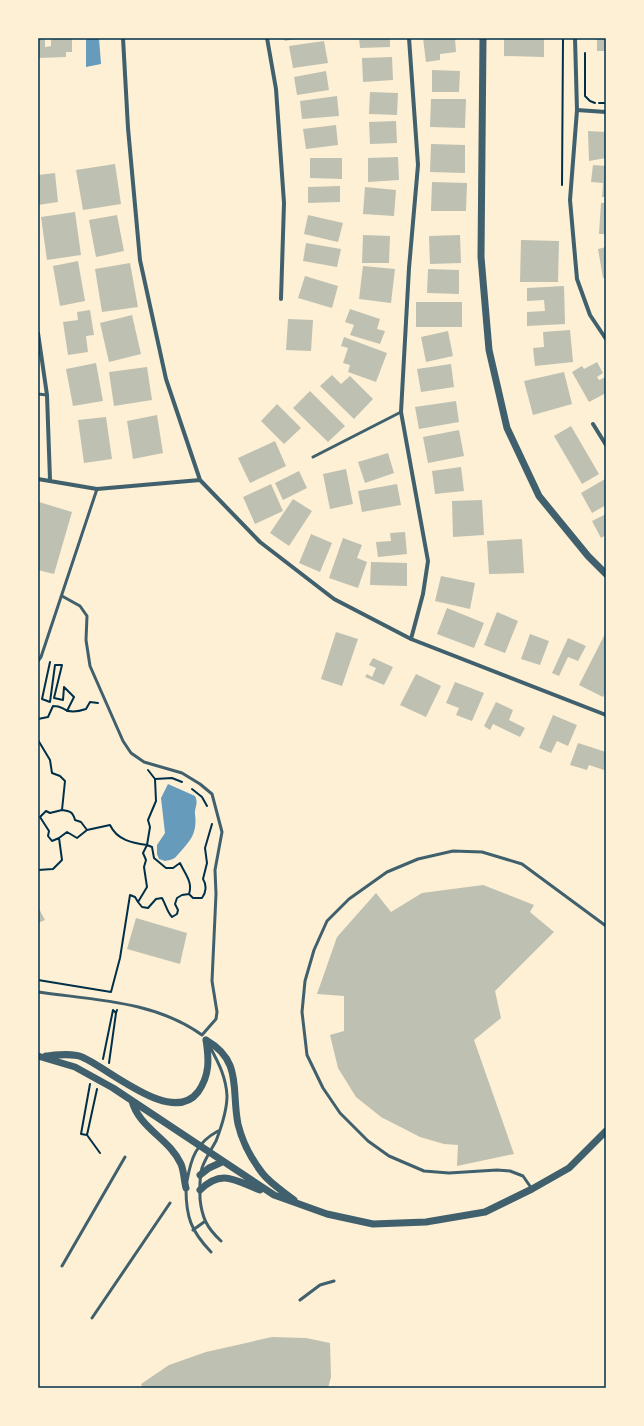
<svg xmlns="http://www.w3.org/2000/svg" width="644" height="1426" font-family="Lora,serif">
<rect width="100%" height="100%" fill="#fdf0d5"/>
<path fill="#669bbc" d="M88 38H99L101 64 86 67V40Z
M168 784 195 796C199 804 194 808 195 814 197 830 193 838 182 850 175 857 177 859 165 861L159 859 157 854V845L165 833 161 798Z"/>
<path fill="#bec0b2" d="M38 38H45V47L51 46V39L72 38V52H66V57L38 58Z
M284 38H295V39L285 41Z
M359 38H390V47L360 48Z
M423 38H455L456 52 440 54V60L426 62Z
M504 38H544V57L504 56Z
M597 38H606V51H597Z
M324 41 328 63 293 68 289 46Z
M392 57 393 80 363 82 362 58Z
M432 70 460 71 459 92H432Z
M326 71 329 90 297 95 294 77Z
M370 92 398 93 397 115 369 114Z
M337 96 339 116 302 119 300 101Z
M431 99H466L465 128 430 127Z
M396 121 397 143 370 144 369 122Z
M336 125 338 145 306 149 303 129Z
M588 131 606 132V158L589 161Z
M431 144 465 145V173L430 172Z
M398 157 399 180 368 182V158Z
M310 158H342V179L310 178Z
M115 164 121 204 83 210 76 170Z
M593 165 606 166V197H602L603 183 591 182Z
M55 173 58 202 38 205V175Z
M432 182 467 183 466 211H431Z
M340 186V202L308 203V187Z
M365 187 396 190 394 216 363 214Z
M601 203H606V234H599Z
M75 212 81 255 47 260 41 217Z
M117 215 124 251 96 257 89 220Z
M308 215 343 223 338 242 304 234Z
M363 235 390 236 389 263H362Z
M460 235 461 263 430 264 429 236Z
M521 240 559 241 558 282H520Z
M306 243 341 249 337 267 303 261Z
M606 247V278H603L598 249Z
M78 261 85 301 60 306 53 266Z
M130 263 138 307 102 312 95 269Z
M363 266 395 269 391 303 359 299Z
M428 269 459 270V294L427 293Z
M305 276 338 286 332 308 298 298Z
M564 286 565 324 527 326V312L545 311 544 300 527 301V288Z
M416 302H462V327H416Z
M350 309 380 319 377 329 385 331 380 344 350 335 354 325 345 322Z
M90 310 94 335 86 336 88 352 68 355 63 322 78 320 77 312Z
M132 315 141 354 109 362 100 323Z
M288 319 313 320 311 351 286 350Z
M570 330 573 362 535 366 533 348 544 347 543 332Z
M448 331 453 356 426 362 421 337Z
M344 337 387 353 376 382 348 372 350 365 343 363 348 348 341 346Z
M597 362 603 373 597 377 599 380 606 377V393L589 402 572 372 582 366 584 369Z
M96 363 103 401 73 406 66 369Z
M451 364 454 387 421 392 417 369Z
M147 367 152 400 114 406 109 372Z
M564 372 572 404 533 415 524 381Z
M332 375 341 384 350 376 373 399 354 419 320 386Z
M310 391 345 426 328 442 293 408Z
M456 401 459 422 419 429 415 407Z
M277 404 301 428 284 444 261 421Z
M157 415 163 453 133 459 127 421Z
M106 417 112 459 84 463 78 420Z
M571 426 599 474 582 484 554 436Z
M459 430 464 456 428 463 423 437Z
M275 441 286 466 250 483 238 458Z
M388 453 394 473 365 483 358 462Z
M461 467 464 491 435 494 432 471Z
M346 469 353 504 330 509 323 474Z
M299 471 307 488 283 500 275 483Z
M605 479 606 505 592 513 581 493Z
M271 484 283 511 255 524 243 497Z
M397 484 401 505 362 512 358 491Z
M293 499 312 511 289 546 270 533Z
M482 500 484 535 453 537 452 501Z
M39 502 72 512 54 574 38 570Z
M606 514V535L601 538 592 521Z
M405 532 407 554 378 557 376 542 391 541 390 533Z
M311 534 332 543 320 572 299 563Z
M343 538 362 545 357 558 367 562 358 588 329 578Z
M522 539 524 573 489 574 487 541Z
M371 562 407 563V586L370 585Z
M441 576 475 583 470 609 435 601Z
M447 608 484 623 474 648 437 634Z
M497 612 518 621 505 653 484 645Z
M336 632 358 639 342 686 321 679Z
M606 632V691L603 697 579 685Z
M530 634 549 641 540 665 521 659Z
M568 638 586 646 578 661 568 657 559 676 552 673Z
M373 658 393 667 384 685 365 677 367 674 372 677 376 668 369 665Z
M416 674 441 686 426 717 400 705Z
M455 682 484 693 472 721 456 715 459 708 446 703Z
M496 702 513 710 509 720 525 728 520 737 493 724 490 730 484 726Z
M553 715 577 725 568 746 557 741 551 753 539 748Z
M578 743 606 752 604 770 589 765 587 770 570 765Z
M483 885 534 905 530 912 554 932 495 991 501 1018 474 1040 514 1154 457 1166 458 1145 444 1144 420 1137 381 1117 356 1097 338 1068 330 1035 344 1031V996L317 994 337 937 376 893 391 912 422 893Z
M38 907 45 920 38 923Z
M136 918 187 933 180 964 127 949Z
M272 1337 306 1338 330 1343 331 1377 328 1388H143L141 1384 169 1365 206 1352Z"/>
<g fill="none" stroke-linecap="round" stroke-linejoin="round">
<path stroke="#003049" stroke-width="2" d="M585 53V96L590 101 595 103
M599 103H606
M562 185 563 38
M50 662 42 699 50 702 55 665H62L54 698 63 700 64 687 74 697 67 711
M38 719 48 717 53 706C60 706 60 707 66 710 72 713 80 711 86 709L90 702 98 703
M38 740 50 760 52 773 60 776 65 781 62 810
M148 770 155 779
M182 782 172 778 155 779 156 801 148 820 150 827 147 845 152 847 154 858 166 868H173L180 863C185 874 193 882 189 894
M192 789 202 797 207 806
M62 810C70 811 73 812 75 820L81 822 87 830 77 838 67 832 59 838 52 841 48 836 49 831 40 817 46 811 50 813Z
M38 870 53 869 62 860 59 838
M138 902 142 907 148 908 156 899 162 898C166 905 167 912 172 917L177 914 178 910 175 904 177 898 182 895 189 894 193 898H202C206 893 207 885 203 879L207 863 205 848 212 824
M38 980 111 992 120 958 130 895 135 897 138 902 147 887 144 867 146 860 143 853 147 845C132 843 117 840 110 825L87 830
M103 1059 113 1010 116 1013 117 1010
M109 1063 116 1013
M90 1084 81 1134 87 1135 100 1153
M87 1135 97 1089"/>
<path stroke="#3f606c" stroke-width="3" d="M38 394 47 395
M313 457 401 412
M62 596 80 606 87 616 86 640 90 666 123 741 131 753 144 762 182 773 200 784 212 794 222 832 215 870 216 894 212 981 217 1012 216 1019 202 1035
M38 661 41 657 97 489
M38 992C94 1000 155 1001 202 1035
M209 1045C218 1062 226 1076 227 1096 227 1110 221 1128 216 1141 211 1150 205 1159 202 1168 199 1179 200 1188 200 1199 202 1218 207 1228 221 1241
M187 1181C191 1158 196 1143 218 1131
M186 1189C186 1217 191 1231 211 1252
M532 1189 523 1176 510 1171 497 1170 449 1173 424 1171 389 1156 368 1141 340 1113 323 1088 307 1055 302 1012 305 981 314 950 327 921 349 899 387 872 418 859 453 851 482 852 522 864 606 926
M193 1230 204 1222
M62 1266 125 1157
M300 1300 320 1285 334 1281
M92 1318 170 1203"/>
<path stroke="#3f606c" stroke-width="4" d="M123 38 128 128 140 260 166 379 200 480 260 542 334 599 411 639 606 715
M267 38 276 89 284 203 281 299
M409 38 418 165 409 268 401 412 428 561 423 594 411 639
M575 38 577 110 570 200 577 279 590 315 606 339
M577 110 606 112
M38 333 47 395 50 480
M593 424 606 445
M38 479 97 489 200 480"/>
<path stroke="#3f606c" stroke-width="7" d="M483 38 481 257 489 350 507 428 539 496 588 556 606 574
M206 1040C243 1061 231 1090 238 1124 242 1141 252 1160 263 1174 271 1184 284 1192 294 1200
M38 1056 75 1067 113 1088 274 1195 327 1214 373 1224 426 1222 485 1212 532 1189 569 1168 606 1131
M46 1056C57 1055 72 1053 82 1057 110 1069 172 1126 198 1092 210 1075 209 1059 206 1040
M132 1101C139 1128 170 1139 181 1164 184 1171 184 1181 186 1188
M200 1175 209 1168 222 1162
M200 1190C222 1168 236 1181 260 1190"/>
</g>
<rect width="644" height="1426" fill="none" stroke="#fdf0d5" stroke-width="78"/>
<rect x="39" y="39" width="566" height="1348" fill="none" stroke="#003049" stroke-width="1.5"/>
</svg>
